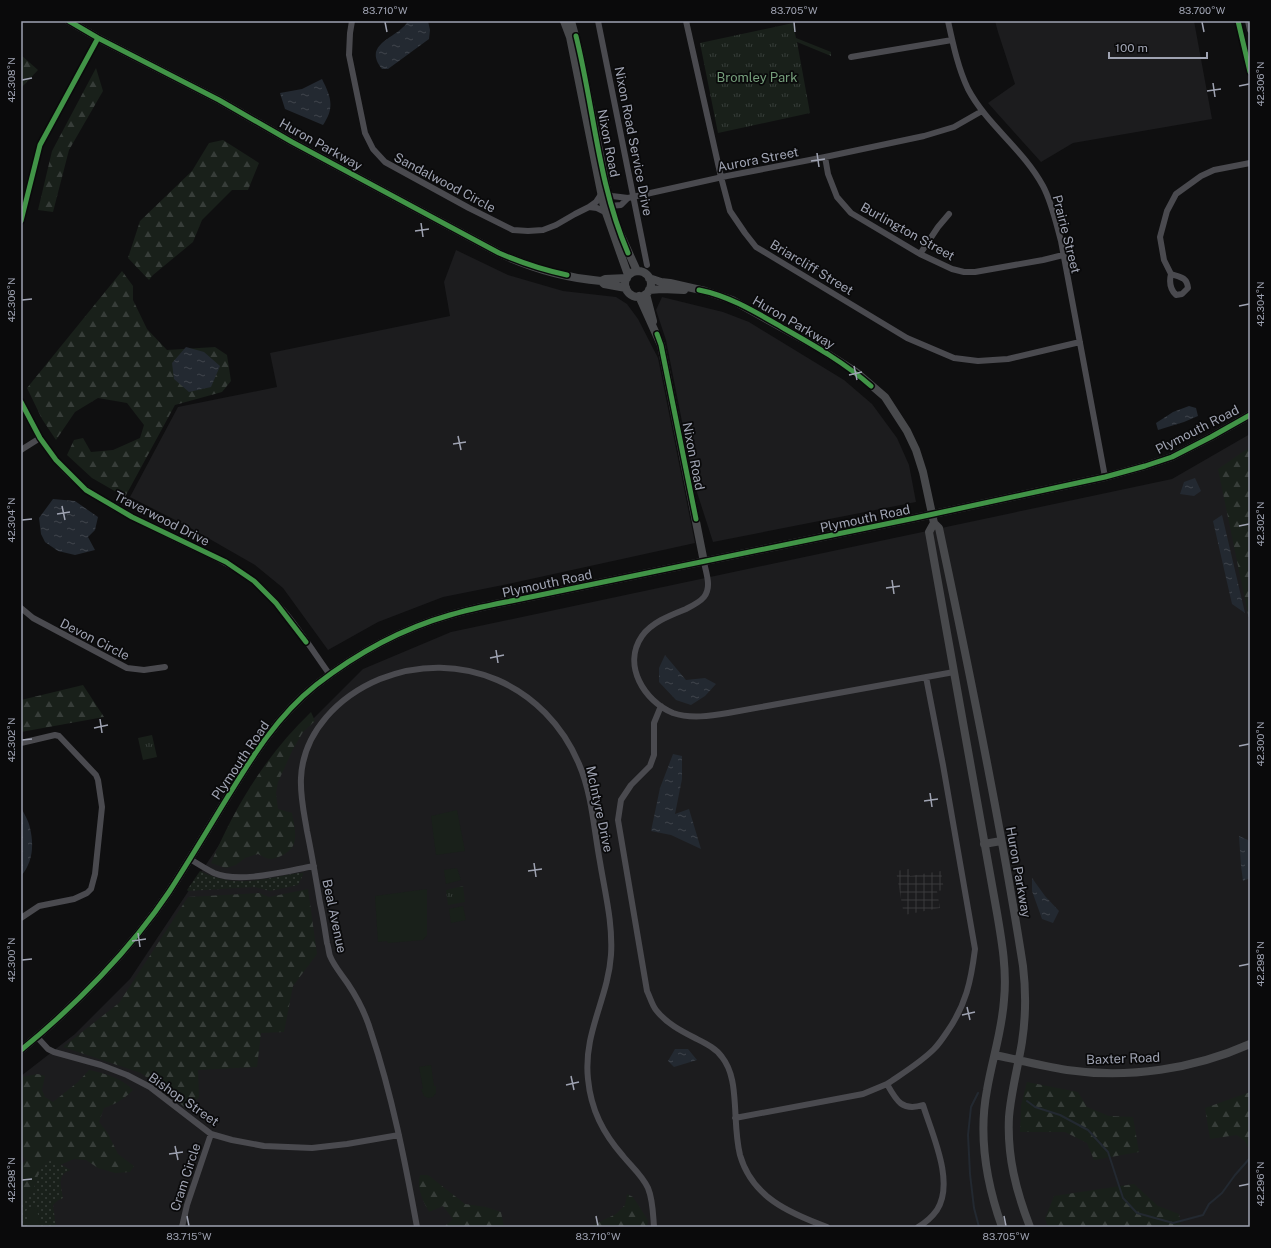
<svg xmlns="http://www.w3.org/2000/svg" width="1271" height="1248" font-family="'Public Sans',sans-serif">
<defs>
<pattern id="industrial-grid" width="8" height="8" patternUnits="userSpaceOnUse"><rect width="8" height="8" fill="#1c1c1e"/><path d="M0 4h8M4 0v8" fill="none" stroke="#3a3a3c"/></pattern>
<pattern id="grass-dots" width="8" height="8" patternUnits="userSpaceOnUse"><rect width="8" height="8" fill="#19201a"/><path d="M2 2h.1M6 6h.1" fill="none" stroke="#373d39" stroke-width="1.8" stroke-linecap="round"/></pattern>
<pattern id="forest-firs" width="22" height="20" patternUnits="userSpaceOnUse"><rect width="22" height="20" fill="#19201a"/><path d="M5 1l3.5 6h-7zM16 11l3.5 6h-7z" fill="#373d39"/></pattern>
<pattern id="park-tufts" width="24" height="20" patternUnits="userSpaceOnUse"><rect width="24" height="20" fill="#19201a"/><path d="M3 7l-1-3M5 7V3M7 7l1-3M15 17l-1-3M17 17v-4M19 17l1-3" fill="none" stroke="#373d39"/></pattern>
<pattern id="water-ripples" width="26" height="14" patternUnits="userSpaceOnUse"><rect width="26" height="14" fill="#232931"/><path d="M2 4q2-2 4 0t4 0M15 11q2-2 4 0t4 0" fill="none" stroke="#40454c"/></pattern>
</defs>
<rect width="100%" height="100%" fill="#0f0f10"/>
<path fill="#1c1c1e" d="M995 21H1194L1212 119 1073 143 1041 162 988 103 1015 84 998 32Z
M456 250 508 275 563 291 616 297 627 304 638 319 658 358 695 543 503 585 443 597 378 622 328 650 283 588 255 565 187 526 130 497 178 407 277 387 270 353 450 316 444 282Z
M662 297 723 312 749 322 844 380 872 404 897 438 909 465 916 502 713 542 694 483 666 340 656 310Z
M1250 434V1227H21V1076L75 1034 130 979 282 750 363 669 451 632 1172 479Z"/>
<path fill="url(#industrial-grid)" d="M909 869 910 876 941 871 944 890 937 891 940 908 904 915 896 871Z"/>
<path fill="url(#grass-dots)" d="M200 871C235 889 262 879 299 873H303V875L298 885 270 891 254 887 188 891 187 890Z
M50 1159 71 1170C56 1174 61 1187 63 1198L57 1201 53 1205 56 1227H21V1201L32 1193 40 1169Z"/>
<path fill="url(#forest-firs)" d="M21 55 38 70 21 88Z
M96 68 103 91 69 150 53 212 38 210 52 151Z
M223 140 259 163 248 190H232L202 220 193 242 153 275 149 280 128 258 140 221 192 171 209 143Z
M122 271 133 286V300L147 329 167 350 215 347 227 355 231 381 222 392 175 405 125 497 92 478 67 455 74 440 83 438 91 452 113 450 140 438 144 425 127 403 98 398 75 412 56 440 42 419 27 388Z
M1250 447V624L1218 469Z
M83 685 104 717 21 732V700Z
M311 712 315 721 303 732 293 749 278 782 276 793 278 809 292 813C295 831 301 847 281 856 269 861 268 859 258 854L245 858 236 865 226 868 211 863C236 805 266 755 311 712Z
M308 889 317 954 293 986 284 1032 261 1033 257 1067 198 1070 199 1097 187 1109 141 1073 63 1047 119 1003 188 897 259 893 269 897Z
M89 1070C106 1074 120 1077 133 1090 124 1099 116 1104 104 1108L99 1122 107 1132 118 1154 134 1166 130 1172 115 1173 98 1168 86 1160 74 1159 60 1165 50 1159 40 1169 32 1194 21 1201V1165L26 1160 21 1154V1077L38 1074 45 1076 42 1090 45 1097 53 1102 78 1082Z
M1027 1082 1078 1092 1087 1107 1109 1116 1133 1117 1139 1152 1094 1160 1087 1143 1065 1132H1020L1021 1106Z
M1250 1092V1151L1245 1141 1237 1135 1210 1139 1205 1108Z
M420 1175H428L465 1204 486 1207 501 1212 504 1227H444L453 1219 443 1206 429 1212C423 1201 416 1187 420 1175Z
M1134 1184 1158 1206 1179 1214 1181 1227H1048L1045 1219 1054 1196Z
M627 1194 633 1197 646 1217 648 1221 647 1227H589L616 1214 625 1205Z"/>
<path fill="url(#park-tufts)" d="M793 23 796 38 831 52V56L797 42 810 113 718 133 700 43Z
M152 735 157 757 143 760 138 738Z
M463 886 465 902 448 905 446 890Z"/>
<path fill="#19201a" d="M457 810 465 851 436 855 431 816Z
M457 868 461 880 446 884 444 870Z
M427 889V935L423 940 388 943 387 941 378 942 375 896Z
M463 906 466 920 451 923 449 909Z
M431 1065 434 1086H436V1093L433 1097 428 1098 424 1096 421 1089H423L419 1067Z
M31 1207 37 1209 40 1227H29L26 1211Z"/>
<path fill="url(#water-ripples)" d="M408 21H428L430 30 429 39 388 69H382C361 43 399 38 408 21Z
M322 79C331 97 335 107 323 125L285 109 280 93 302 89Z
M186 347 204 352 220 366 211 387 189 392 174 379 172 363Z
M1189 406 1196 408 1198 416 1184 422 1158 430 1156 423 1173 412Z
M1195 478 1201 491 1194 496 1180 494 1184 482Z
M53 499 75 501 98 517 95 530 88 537 95 550 75 555 58 551 45 542 41 534 39 518Z
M1222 515 1245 613 1232 604 1213 521Z
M665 655 686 680 705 678 716 684 705 696 691 705 676 700 659 682V668Z
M673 754 682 756V779L675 814 689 809 701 849 671 835 651 831 660 788Z
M21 807C24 814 29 821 30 828 34 845 33 862 21 876Z
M1239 836 1248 840 1250 845V878L1243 881 1241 866Z
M1032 878 1045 896 1059 911 1053 923 1042 919 1032 891Z
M675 1049H688L697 1060 674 1067 668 1061Z"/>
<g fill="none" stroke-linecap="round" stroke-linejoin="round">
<path stroke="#232931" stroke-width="2" d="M978 1093 971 1107 968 1135 970 1174 974 1208 979 1227
M1027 1101 1035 1107 1060 1115 1088 1130 1108 1152 1123 1198 1137 1213 1173 1223 1203 1215 1209 1204 1222 1193 1235 1175 1250 1158"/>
<path stroke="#4a4a4f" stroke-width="6" d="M352 21 350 33 349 55 365 133 373 149 385 162 469 208 513 230 528 231 543 230 556 225 575 214 589 207
M598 21 647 265
M686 21 721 177 730 211 745 233 756 247 907 338 954 358 978 361 1008 359 1080 342
M948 21C953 44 958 68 968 89 987 125 1023 149 1043 186 1052 203 1056 223 1061 241L1105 477
M1238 21 1250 72
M1248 21 1250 30
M851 57 952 40
M825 157 828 174 837 197 851 213 920 254 952 269 964 272H975L1043 260 1063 255
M602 193 596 202 589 207 597 208 605 212
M607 193 612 196 628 198 621 205 610 206
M628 198 727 176 825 157 924 136 954 127 982 111
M21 221 40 145 98 38
M920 254 938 227 949 214
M1171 274C1180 277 1187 277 1188 288L1182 294 1176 295C1170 289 1169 282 1171 274L1164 260 1160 237 1167 211 1176 194 1201 176 1214 170 1250 163
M21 402C31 422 41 442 55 459 86 499 142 522 187 544 210 555 233 565 253 581 284 604 307 643 330 675
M21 450 40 438
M704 562C706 573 712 587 704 597 700 602 692 606 686 609 671 615 652 622 642 636 622 665 644 701 673 713 690 719 711 716 728 713L954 672
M21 608 33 618 127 668 144 670 165 667
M661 706 654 723V755L650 766 631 785 621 800 618 820 647 991C650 997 652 1005 656 1010 666 1023 681 1031 695 1038 705 1043 716 1048 722 1057 733 1071 734 1090 735 1106 736 1122 736 1139 740 1155 752 1197 789 1213 827 1227
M21 743 55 735 59 736 96 775 98 780 102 807 95 874 91 889 87 893 74 899 39 906 21 918
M190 859C198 864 206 869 214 873 240 884 286 871 314 866
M37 1037 48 1049 54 1052 101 1065 127 1075 150 1087 211 1134 232 1140 264 1146 312 1148 347 1144 399 1135
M735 1118 863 1094 887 1084
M182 1227 187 1205 211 1134
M417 1227C405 1161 392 1095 371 1032 366 1015 358 999 348 984 342 975 334 966 330 956 329 954 328 944 327 943 325 930 323 916 320 903 316 879 312 855 307 831 304 813 300 796 301 778 303 732 339 696 380 679 460 647 546 685 579 764 592 794 594 830 600 862 605 893 613 923 611 955 608 999 583 1033 588 1079 591 1110 603 1133 623 1156 631 1166 642 1175 648 1188 653 1200 653 1214 654 1227
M918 1227C925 1223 932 1217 937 1210 955 1182 932 1134 923 1105 902 1112 896 1100 887 1084 903 1073 920 1063 934 1049 939 1044 943 1038 947 1032 966 1005 971 981 975 949L943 765 926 677"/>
<path stroke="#48494c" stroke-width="8" d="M69 21 98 38 219 100 292 142 499 253C531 268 566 278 601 281L604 284 626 288
M564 21 570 37 604 207 628 275
M571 21 579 50 610 206 619 231 637 271
M625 284a13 13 0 1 1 26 0a13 13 0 1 1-26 0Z
M649 278 661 282 670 283 705 291 732 300 817 347 856 372 885 397 907 431 916 450 923 472 934 523 939 528C970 673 1000 819 1023 966 1026 991 1026 1016 1022 1042 1018 1067 1011 1092 1009 1117 1007 1156 1016 1191 1030 1227
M601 281 605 279 627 278
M649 290 662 289 684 290
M646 294 653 321
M639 296 661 345 704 562
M934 523 929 532 997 913C1002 942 1007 971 1004 1000 1002 1031 992 1060 987 1090 978 1137 986 1182 1002 1227
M984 844 1001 841
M21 1050C74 1007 131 949 169 892 189 861 208 829 227 798 252 757 278 715 316 685 357 653 401 629 450 615 470 609 491 605 511 601L915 518 1105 477 1145 466 1172 457 1211 437 1250 415
M995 1055C1018 1060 1043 1066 1067 1070 1128 1079 1194 1069 1250 1044"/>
<defs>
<path id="cycleway" d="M69 21 98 38 219 100 292 142 499 253C522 263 543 270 567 275
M1238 21 1250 72
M576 36C594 108 598 184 628 253
M21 221 40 145 98 38
M699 290C730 296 757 313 785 329 815 346 845 363 871 386
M657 334 661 345 696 519
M21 402 40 438 56 460 86 490 132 517 226 562 254 581 276 603 306 642
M21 1050C74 1007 131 949 169 892 189 861 208 829 227 798 252 757 278 715 316 685 357 653 401 629 450 615 470 609 491 605 511 601L915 518 1105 477 1145 466 1172 457 1211 437 1250 415"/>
</defs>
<use href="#cycleway" stroke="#0a0a0b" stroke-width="8"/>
<use href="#cycleway" stroke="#419447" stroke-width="5"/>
</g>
<path fill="none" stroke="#9fa3b2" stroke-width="1.5" d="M385 22 387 32M794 22 795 32M1202 22 1204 32M22 80 32 78M1213 83 1215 97M1239 86 1249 84M1207 91 1221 89M817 153 819 167M811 161 825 159M421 223 423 237M415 231 429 229M22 300 32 299M1239 306 1249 304M854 366 857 380M849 375 862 372M458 436 461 450M453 444 466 442M62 506 65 520M57 514 70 512M22 520 32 519M1239 526 1249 524M892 580 894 594M886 588 900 586M496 650 498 663M490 658 504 655M100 719 102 733M94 728 108 725M22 740 32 739M1239 746 1249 744M930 793 932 807M924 801 938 799M534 863 536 877M528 871 542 869M138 933 140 947M132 941 146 939M22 960 32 959M1239 966 1249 964M967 1007 970 1020M962 1015 975 1012M571 1076 574 1090M566 1085 579 1082M175 1146 178 1160M169 1154 183 1152M22 1180 32 1179M1239 1186 1249 1184M187 1216 189 1226M596 1216 598 1226M1004 1216 1006 1226"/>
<g text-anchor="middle" stroke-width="3.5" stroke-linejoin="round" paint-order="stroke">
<g font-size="13" fill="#759e7b" stroke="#0a0a0b">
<text x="757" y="82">Bromley Park</text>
</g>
<g font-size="13" fill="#9fa3b2" stroke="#0a0a0b">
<text transform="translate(634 141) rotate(79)" y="5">Nixon Road Service Drive</text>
<text transform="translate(609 143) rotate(79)" y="5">Nixon Road</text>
<text transform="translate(321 144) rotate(29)" y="5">Huron Parkway</text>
<text transform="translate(758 159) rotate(-11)" y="5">Aurora Street</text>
<text transform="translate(445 182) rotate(28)" y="5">Sandalwood Circle</text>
<text transform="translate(908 231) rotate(29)" y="5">Burlington Street</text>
<text transform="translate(1067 234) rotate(76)" y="5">Prairie Street</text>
<text transform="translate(812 267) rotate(31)" y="5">Briarcliff Street</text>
<text transform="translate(794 322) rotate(30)" y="5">Huron Parkway</text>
<text transform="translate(1197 429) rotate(-27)" y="5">Plymouth Road</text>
<text transform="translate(694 456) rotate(79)" y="5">Nixon Road</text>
<text transform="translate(162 518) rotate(27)" y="5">Traverwood Drive</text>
<text transform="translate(865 518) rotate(-12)" y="5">Plymouth Road</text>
<text transform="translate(547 583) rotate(-12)" y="5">Plymouth Road</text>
<text transform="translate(95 639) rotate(27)" y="5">Devon Circle</text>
<text transform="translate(240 760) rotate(-56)" y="5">Plymouth Road</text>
<text transform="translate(600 809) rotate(78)" y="5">McIntyre Drive</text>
<text transform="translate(1019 872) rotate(80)" y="5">Huron Parkway</text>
<text transform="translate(335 916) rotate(78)" y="5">Beal Avenue</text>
<text transform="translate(1123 1058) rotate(-2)" y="5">Baxter Road</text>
<text transform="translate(184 1099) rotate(35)" y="5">Bishop Street</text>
<text transform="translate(185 1177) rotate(-72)" y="5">Cram Circle</text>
</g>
</g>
<rect width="1271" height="1248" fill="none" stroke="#0a0a0b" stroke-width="44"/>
<path d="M1109 52v6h98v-6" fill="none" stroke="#9fa3b2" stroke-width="2"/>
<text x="1115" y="52" font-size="12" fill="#9fa3b2" stroke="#0a0a0b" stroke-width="3" paint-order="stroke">100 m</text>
<rect x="22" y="22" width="1227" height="1204" fill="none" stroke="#9fa3b2" stroke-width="1.5"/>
<g font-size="10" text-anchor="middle" fill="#9fa3b2">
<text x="385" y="14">83.710°W</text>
<text x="794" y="14">83.705°W</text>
<text x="1202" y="14">83.700°W</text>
<text transform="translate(11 80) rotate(-90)" y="4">42.308°N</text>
<text transform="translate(1260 84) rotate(-90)" y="4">42.306°N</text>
<text transform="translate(11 300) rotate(-90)" y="4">42.306°N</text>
<text transform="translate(1260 304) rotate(-90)" y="4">42.304°N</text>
<text transform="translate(11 520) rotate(-90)" y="4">42.304°N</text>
<text transform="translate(1260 524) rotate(-90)" y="4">42.302°N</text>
<text transform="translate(11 740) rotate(-90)" y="4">42.302°N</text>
<text transform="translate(1260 744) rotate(-90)" y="4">42.300°N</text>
<text transform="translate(11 960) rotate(-90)" y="4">42.300°N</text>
<text transform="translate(1260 964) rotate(-90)" y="4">42.298°N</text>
<text transform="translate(11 1180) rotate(-90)" y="4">42.298°N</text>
<text transform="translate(1260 1184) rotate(-90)" y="4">42.296°N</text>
<text x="189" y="1240">83.715°W</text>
<text x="598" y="1240">83.710°W</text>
<text x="1006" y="1240">83.705°W</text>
</g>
</svg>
